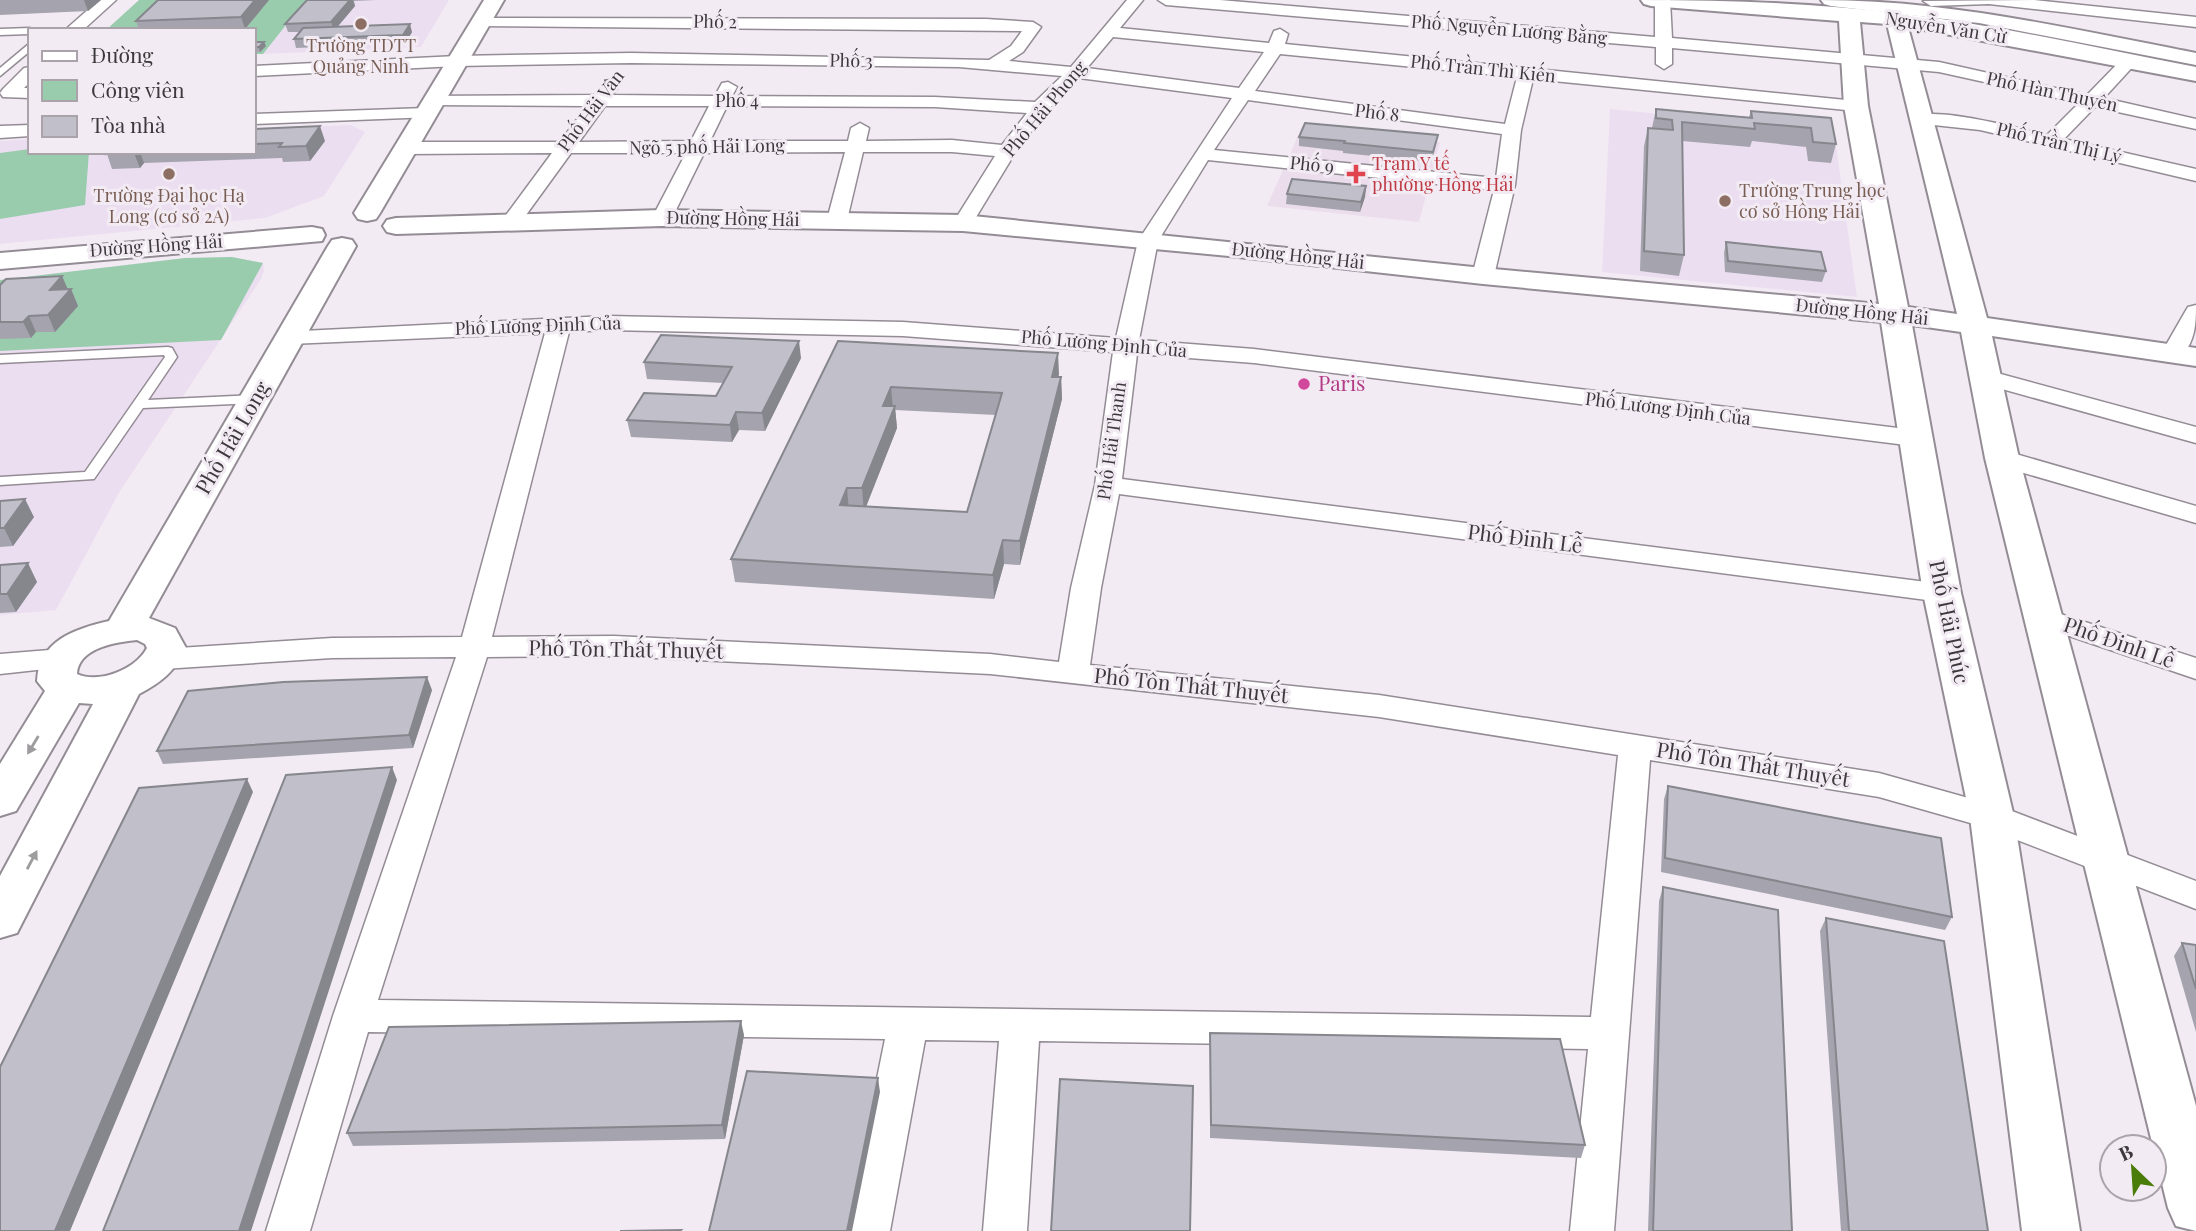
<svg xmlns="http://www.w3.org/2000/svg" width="2196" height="1231" font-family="'Playfair Display',serif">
<rect width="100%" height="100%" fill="#f3ebf4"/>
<path fill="#ebddec" d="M1301 129 1440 142 1419 222 1267 206Z"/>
<path fill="#ecdef1" d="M306 0H449L421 47 263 54Z
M1610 109 1834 131 1857 297 1602 272Z
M351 125 365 132 324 196 265 218 0 244V141L30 139V152H254V129Z
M232 257 263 263 264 271 261 279 120 491 56 610 0 615V280L185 258Z"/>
<path fill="#99ccad" d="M139 0H306L263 54H254V30H106Z
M30 149V152H89L85 205 0 219V153Z
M232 257 263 263 221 340 0 351V337L31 338 36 332 55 331 0 303V280L185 258Z"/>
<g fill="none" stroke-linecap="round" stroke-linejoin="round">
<defs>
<path id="lane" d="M0 29 30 28 33 30H30V34L0 35Z
M30 43V51L0 76V68Z
M168 347 172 348 177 357 148 400 256 395 263 399 256 403 143 408 94 479 0 485V477L85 472 165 357 164 355 0 363V355Z"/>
<path id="street" d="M99 0H116L83 30H65Z
M1127 0H1143L1120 28 1269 43 1274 31 1280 29 1288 34 1285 44 1856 101 1865 106 1856 111 1533 79 1521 130 1515 185 1494 276 1491 281H1475L1472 276 1494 190 1208 160 1158 241 1139 340 1254 349 1914 430 1923 433 1927 438 1923 443 1914 446 1254 363 1137 354 1122 479 1942 584 1952 587 1957 593 1952 599 1942 602 1119 494 1101 588 1090 665 1379 695 1879 773 2004 808 2196 881V909L1981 826 1879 797 1650 760 1614 1231H1570L1588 1049 1039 1041 1027 1231H983L999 1041 925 1040 890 1231H846L885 1039 368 1032 310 1231H266L333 1016 456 657 332 658 163 669 152 666 148 659 152 652 163 649 332 638 462 637 545 333 290 344 282 342 278 337 282 332 607 316 903 322 1116 338 1138 241 1232 98 1079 78 1046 112 1015 153 970 227H956L953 223 995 156 952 152H863L847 220 844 224H830L827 220 845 152 704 153 672 218 669 222H655L652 218 686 153H571L518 226H504L501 222 552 153 406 154 397 148 406 142H560L587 106 434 105 428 104 425 100 428 96 594 95 602 85 608 84 617 89 612 95 715 96 722 83 728 82 737 87 732 96 935 97 1035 102 1062 76 959 67 631 63 457 66 254 76V66L457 56 631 53 989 60 1011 46 1022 31 474 26 472 23 480 18 986 19 1033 22 1041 27 1023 52 1009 61 1071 67ZM1113 37 1264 52 1239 88 1087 68ZM1280 54 1517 77 1505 124 1255 91ZM1248 100 1502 134 1496 178 1214 150ZM605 106H709L691 141 579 142ZM727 106 935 107 1027 113 1002 145 952 140 866 141 869 128 860 123 851 128 848 141H710ZM607 330 903 336 1113 352 1095 485 1071 588 1059 662 990 654 614 636 492 637 569 332ZM614 656 990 674 1379 717 1618 755 1591 1017 378 1000 487 657Z
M1158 0H1220L1655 37V1L1670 0 1672 38 1939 62 2087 95 2124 57 2130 56 2138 61 2104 98 2196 119V129L2095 107 2064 139 2196 169V181L1980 130 1915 123 1912 119C1926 103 2025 130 2047 135L2079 103 1939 72 1672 48V64L1664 69 1656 64V47L1166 5Z
M2034 0 2196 17V27L1989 4 1931 6 1923 1Z
M30 67V82L24 88H30V98L3 97 0 93 3 89 24 68Z
M426 108 432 109 435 113 432 117 254 124V114Z
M30 125V136L0 138V126Z
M2196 305C2196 326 2195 339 2182 357H2166L2162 352 2185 312 2188 307Z
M1986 370 2196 427V443L1977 382 1974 377 1977 372Z
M2002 450 2196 506V523L1993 464 1989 458 1993 452Z
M2042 608 2196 658V679L2031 623 2027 617 2031 611Z
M62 649 73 652 77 659 73 666 0 674V654Z"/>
<path id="secondary" d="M484 0H504L380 213 376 219 367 221 358 219 354 213Z
M1641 0C1726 0 1812 3 1897 13 1997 25 2097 48 2196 67V81L1908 27 1987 318 2196 348V366L1992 336 2019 458 2196 1106V1231L2176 1226 2168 1208 1985 458 1961 332 1912 325 1961 593 2014 817 2080 1231H2022L1970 817 1923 593 1881 322 1483 284 1229 256 963 231 662 226 396 234 387 232 383 226 387 220 396 218 662 210 963 215 1483 268 1879 304 1844 106 1839 21 1651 6 1644 4ZM1860 22 1887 24 1957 314 1908 307 1868 106Z
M312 227 322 229 325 235 322 241 0 269V253Z
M342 238 352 240 356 246 149 618 175 628 186 648C175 671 162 682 139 694L17 933 0 938V876L93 704 79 703 16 811 0 816V764L45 691 37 681C39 641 74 629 109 621L328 246 332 240ZM137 640 145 644 147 648C136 669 100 684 77 674 78 648 116 642 137 640Z"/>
<path id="primary" d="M1821 0C1948 0 2071 29 2196 53V65L1979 23 1831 6 1824 4Z"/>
</defs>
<use href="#lane" stroke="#948c95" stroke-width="3"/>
<use href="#street" stroke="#948c95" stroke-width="3"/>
<use href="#secondary" stroke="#948c95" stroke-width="4"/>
<use href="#primary" stroke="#948c95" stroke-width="4"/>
<use href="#lane" fill="#fff" fill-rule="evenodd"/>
<use href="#street" fill="#fff" fill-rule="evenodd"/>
<use href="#secondary" fill="#fff" fill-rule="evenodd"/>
<use href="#primary" fill="#fff" fill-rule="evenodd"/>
</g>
<path fill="#a5a4ae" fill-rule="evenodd" d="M0 0H101L88 11 0 15Z
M158 0H269L245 29 139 30 136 21Z
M307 0H376L354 1 355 6 338 26 412 32 405 44 296 48 294 39 300 32H288L285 24Z
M254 42 266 46 260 52H254Z
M1656 109 1749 117 1751 111 1831 118 1836 144 1831 163 1808 161 1806 147 1752 141 1750 147 1682 141 1684 255 1679 276 1640 271 1644 146 1648 128H1652Z
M254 129 325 141 310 161 283 162 282 158 144 163 140 168 112 169 107 154 109 152H254Z
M1438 135 1432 162 1343 153V151L1299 146V137Z
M1366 186 1365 197 1360 212 1286 204 1287 194Z
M1726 242 1826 271 1822 282 1725 272 1724 253Z
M62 276 68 290 71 289 78 306 55 332H36L31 338 0 339V285Z
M838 341 1059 374 1058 377H1061L1062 399 1020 565 1004 564 994 599 735 582 731 559ZM895 410 996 415 967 512 866 506 897 428Z
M801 358 765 431 739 430 732 442 631 437 627 420 716 396 723 383 647 379 644 362Z
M0 501 34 517 13 546 0 547Z
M0 565 37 582 16 612 0 613Z
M432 690 413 748 163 764 157 751Z
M1668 786 1952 917 1945 930 1661 872 1664 799Z
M1663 887 1792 1231H1648L1659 901Z
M1826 918 1988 1231H1841L1820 931Z
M2182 943 2196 945V1032L2174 956Z
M1210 1033 1585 1145 1581 1158 1210 1138Z
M744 1035 725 1139 353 1146 347 1133Z"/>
<path fill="#86868d" d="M84 0H101L88 11Z
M255 0H269L245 29 241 17Z
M350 0H353L355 6 334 31 331 22Z
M410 24 412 32 405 44 403 35Z
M264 42 266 46 260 52 259 47Z
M320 126 325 141 310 161 306 146Z
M135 152H140L144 163 140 168 134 153Z
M1366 186 1365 197 1360 212 1361 202Z
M62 276 69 292 71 289 78 306 55 332 48 315 50 290Z
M29 316 36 332 31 338 23 322Z
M799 341 801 358 765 431 762 413Z
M1058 353 1059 374 1052 399V377Z
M1061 377 1062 399 1020 565V541Z
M891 387 893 409 883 406Z
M895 406 897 428 864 512 862 488Z
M736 412 739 430 732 442 730 425Z
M847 488 849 511 840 505Z
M25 499 34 517 13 546 4 528Z
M1003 540 1004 564 994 599 993 575Z
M28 563 37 582 16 612 7 594Z
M427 677 432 690 413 748 409 735Z
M392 767 397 780 251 1231H239Z
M247 779 253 792 70 1231H55Z
M741 1021 744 1035 725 1139 722 1125Z
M878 1078 880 1092 852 1231H847Z"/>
<path fill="#c0bfca" stroke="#86868d" stroke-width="2" fill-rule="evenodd" d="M158 0H255L241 17 136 21Z
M307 0H350L331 22 285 24Z
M410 24 403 35 294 39 303 28Z
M254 42H264L259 47H254Z
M1656 109 1752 118 1751 111 1831 118 1836 144 1813 142 1811 128 1754 123 1755 129 1682 122 1684 255 1644 251 1648 128 1673 130 1672 120 1656 118Z
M1305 123 1438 135 1433 152 1344 143 1345 141 1299 137Z
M320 126 306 146 279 147 282 143 254 144V129Z
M109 152H135L107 154Z
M1292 179 1366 186 1361 202 1287 194Z
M1726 242 1821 252 1826 271 1728 261Z
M62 276 50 290 71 289 48 315 29 316 23 322H0V285L6 279Z
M661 335 799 341 762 413 736 412 730 425 627 420 644 393 716 396 732 367 644 362Z
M838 341 1058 353 1052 377H1061L1020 541 1003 540 993 575 731 559ZM891 387 1002 393 967 512 840 505 847 488H862L895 406H883Z
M25 499 4 528H0V501Z
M28 563 7 594H0V565Z
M427 677 409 735 157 751 188 691 283 682Z
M392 767 239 1231H103L286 775Z
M247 779 55 1231H0V1067L139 788Z
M1668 786 1941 838 1952 917 1665 858Z
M1663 887 1778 910 1792 1231H1653Z
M1826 918 1944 941 1988 1231H1849Z
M2182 943 2196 945V989Z
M741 1021 722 1125 347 1133 389 1027Z
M1210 1033 1560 1039 1585 1145 1211 1125Z
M747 1071 878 1078 847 1231H709Z
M1060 1079 1193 1086 1190 1231H1051Z
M681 1230 680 1231H620Z"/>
<defs><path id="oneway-solid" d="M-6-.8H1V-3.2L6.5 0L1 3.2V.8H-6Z" transform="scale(1.75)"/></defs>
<g fill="#9e9c9e">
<use href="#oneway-solid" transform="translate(33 745) rotate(121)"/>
<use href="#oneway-solid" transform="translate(32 860) rotate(-62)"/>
</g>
<g fill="#8d6e63" stroke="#f3ebf4" stroke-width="2.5">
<circle cx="361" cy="24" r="7"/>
<circle cx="169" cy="174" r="7"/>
<circle cx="1725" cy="201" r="7"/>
</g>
<path fill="#e0444e" stroke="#f3ebf4" stroke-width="2.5" d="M1352.5 163.5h7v7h7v7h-7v7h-7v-7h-7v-7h7z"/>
<circle fill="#d1479c" stroke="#f3ebf4" stroke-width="2.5" cx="1304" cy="384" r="7"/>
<g text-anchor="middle" stroke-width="6" stroke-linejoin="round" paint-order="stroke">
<g font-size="18" fill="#3c383c" stroke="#f3ebf4">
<text transform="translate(715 22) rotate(1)" y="6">Phố 2</text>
<text transform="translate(1946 28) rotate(9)" y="6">Nguyễn Văn Cừ</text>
<text transform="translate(1509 30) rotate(5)" y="6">Phố Nguyễn Lương Bằng</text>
<text transform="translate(851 61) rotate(1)" y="6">Phố 3</text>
<text transform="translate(1483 69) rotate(6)" y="6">Phố Trần Thì Kiến</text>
<text transform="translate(2052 92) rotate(12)" y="6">Phố Hàn Thuyên</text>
<text x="737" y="107">Phố 4</text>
<text transform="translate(1045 109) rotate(-50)" y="6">Phố Hải Phong</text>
<text transform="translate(591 111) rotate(-53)" y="6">Phố Hải Vân</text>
<text transform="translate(1377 113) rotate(7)" y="6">Phố 8</text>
<text transform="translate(2059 143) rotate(13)" y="6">Phố Trần Thị Lý</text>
<text transform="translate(707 147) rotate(-1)" y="6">Ngõ 5 phố Hải Long</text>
<text transform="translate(1312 165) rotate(6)" y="6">Phố 9</text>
<text transform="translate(733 219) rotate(1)" y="6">Đường Hồng Hải</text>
<text transform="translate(156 246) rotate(-4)" y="6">Đường Hồng Hải</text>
<text transform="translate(1298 256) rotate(6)" y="6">Đường Hồng Hải</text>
<text transform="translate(1862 312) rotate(6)" y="6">Đường Hồng Hải</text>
<text transform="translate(538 326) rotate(-2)" y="6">Phố Lương Định Của</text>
<text transform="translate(1104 344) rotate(5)" y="6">Phố Lương Định Của</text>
<text transform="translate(1668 409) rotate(7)" y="6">Phố Lương Định Của</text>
<text transform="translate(1112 441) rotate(-82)" y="6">Phố Hải Thanh</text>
</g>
<g font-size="18" fill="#785e54" stroke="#f3ebf4">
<text x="361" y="52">Trường TDTT<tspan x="361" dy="21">Quảng Ninh</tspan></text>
<text x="1739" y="197" text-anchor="start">Trường Trung học<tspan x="1739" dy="21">cơ sở Hồng Hải</tspan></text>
<text x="169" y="202">Trường Đại học Hạ<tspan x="169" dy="21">Long (cơ sở 2A)</tspan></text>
</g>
<g font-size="18" fill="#be3a42" stroke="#f3ebf4" text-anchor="start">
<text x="1372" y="170">Trạm Y tế<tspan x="1372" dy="21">phường Hồng Hải</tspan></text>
</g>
<g font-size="21" fill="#b23c85" stroke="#f3ebf4" text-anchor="start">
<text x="1318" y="391">Paris</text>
</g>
<g font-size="21" fill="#3c383c" stroke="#f3ebf4">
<text transform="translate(233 438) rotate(-60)" y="7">Phố Hải Long</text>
<text transform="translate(1525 539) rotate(7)" y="7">Phố Đinh Lễ</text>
<text transform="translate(1949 622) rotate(78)" y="7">Phố Hải Phúc</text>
<text transform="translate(2119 643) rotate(19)" y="7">Phố Đinh Lễ</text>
<text transform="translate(626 650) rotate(1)" y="7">Phố Tôn Thất Thuyết</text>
<text transform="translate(1191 686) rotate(6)" y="7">Phố Tôn Thất Thuyết</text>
<text transform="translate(1753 765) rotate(9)" y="7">Phố Tôn Thất Thuyết</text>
</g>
</g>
<rect x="28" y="28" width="228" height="126" fill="#f3ebf4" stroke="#aaa3aa" stroke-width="2"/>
<rect x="42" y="51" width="35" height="10" fill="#ffffff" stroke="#aaa3aa" stroke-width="2"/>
<text x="91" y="63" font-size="21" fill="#3c383c">Đường</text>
<rect x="42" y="80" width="35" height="21" fill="#99ccad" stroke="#aaa3aa" stroke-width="2"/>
<text x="91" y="98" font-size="21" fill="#3c383c">Công viên</text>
<rect x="42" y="116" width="35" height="21" fill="#c0bfca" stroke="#aaa3aa" stroke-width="2"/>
<text x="91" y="133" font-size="21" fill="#3c383c">Tòa nhà</text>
<g transform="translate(2133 1168) rotate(335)"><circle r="33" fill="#f3ebf4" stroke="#aaa3aa" stroke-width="2"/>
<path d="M0-5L12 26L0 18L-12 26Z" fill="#4a7c09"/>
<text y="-10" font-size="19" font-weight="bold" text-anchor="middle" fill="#3c383c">B</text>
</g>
</svg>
